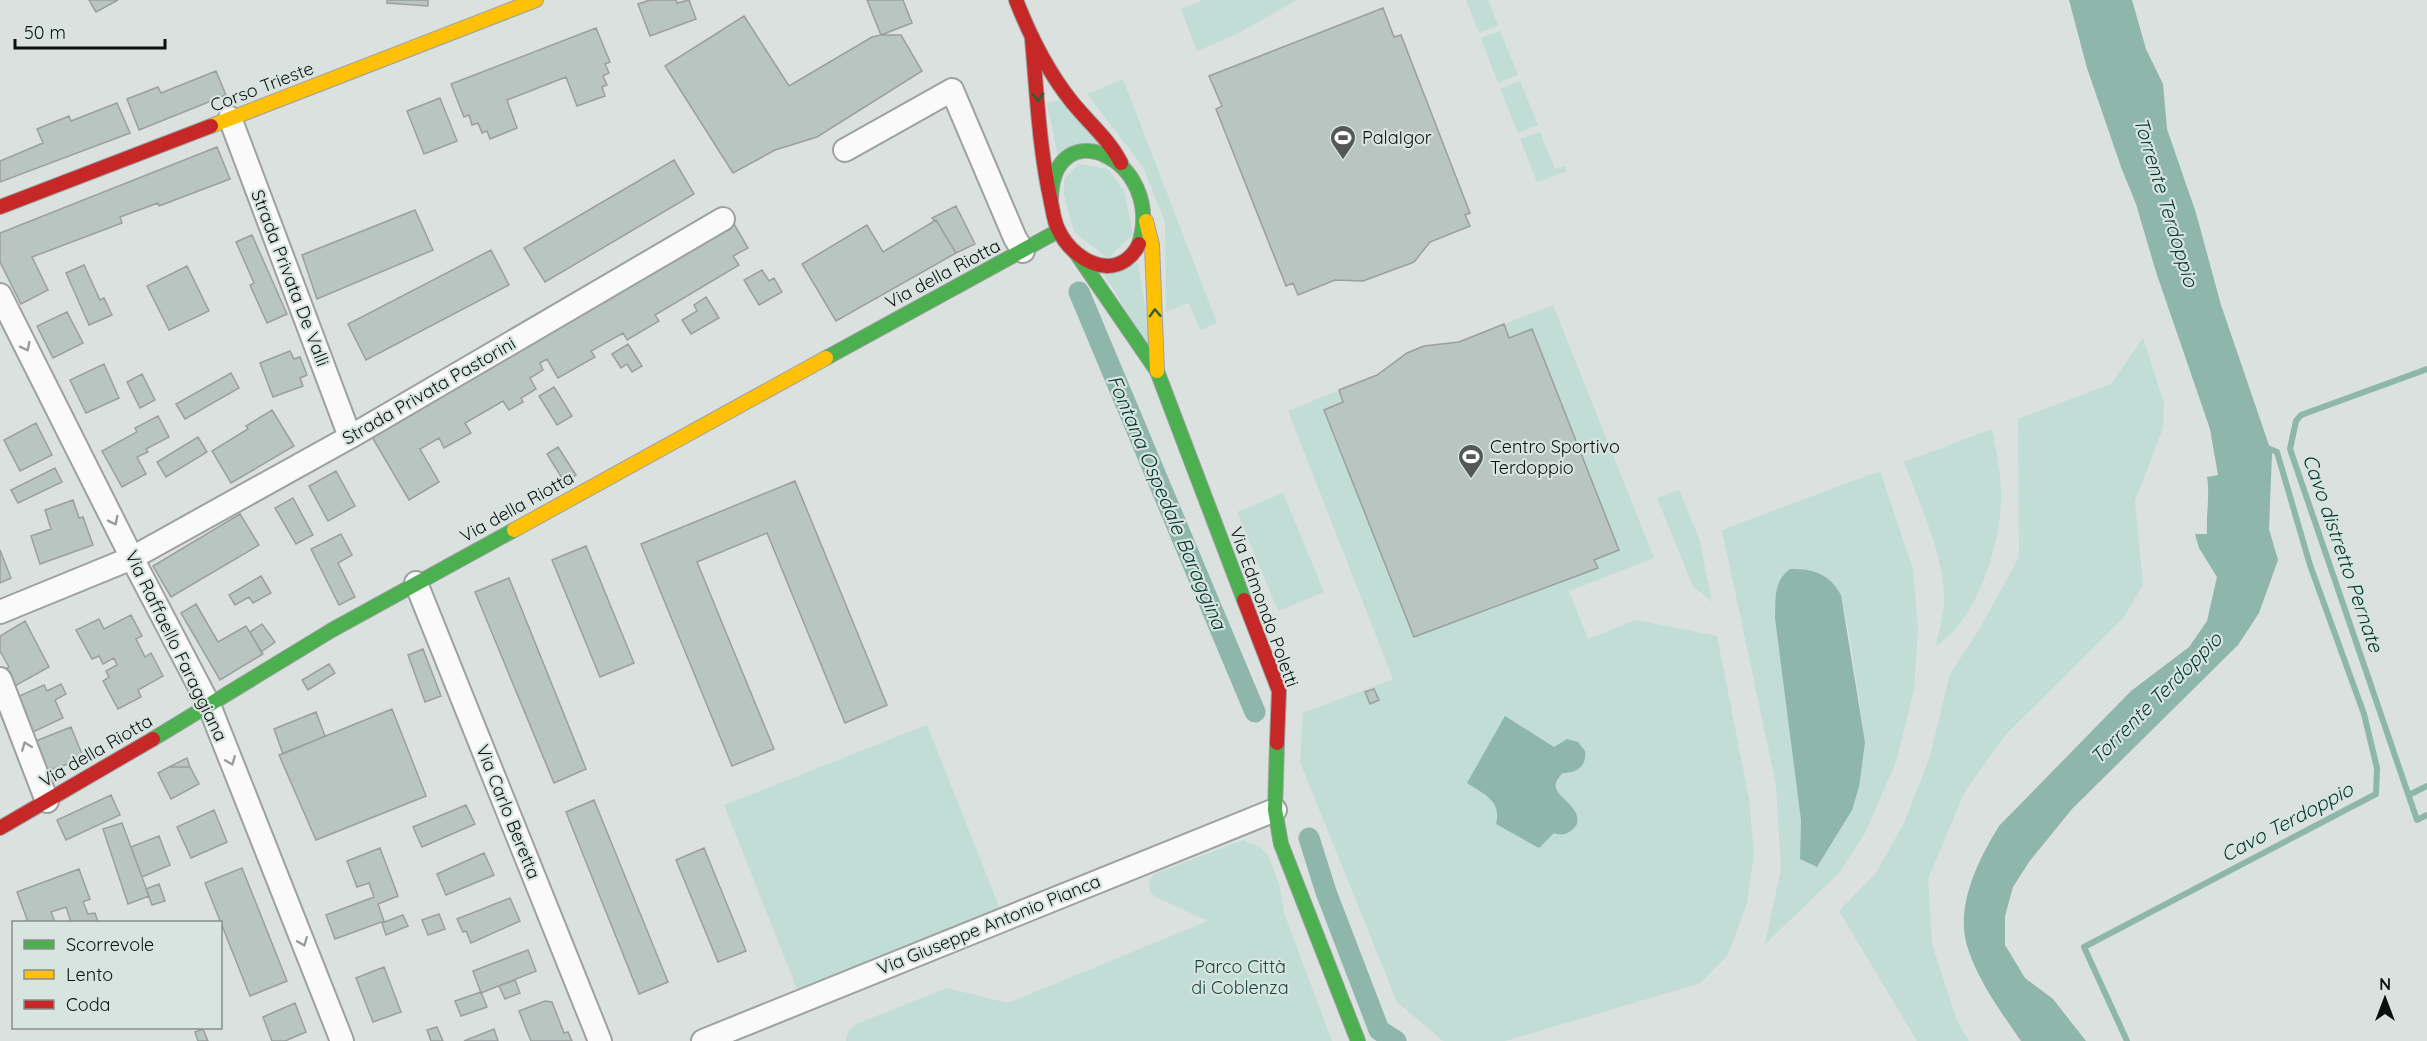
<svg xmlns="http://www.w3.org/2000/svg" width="2427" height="1041" font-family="Quicksand,sans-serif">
<rect width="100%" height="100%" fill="#dbe1df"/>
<path fill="#c1ddd5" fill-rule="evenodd" d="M1203 0H1297L1239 33 1197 51 1181 9Z
M1466 0H1488L1498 25 1479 33Z
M1500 31 1518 75 1498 83 1481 38Z
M1123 79 1217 323 1200 330 1189 303 1166 312 1165 222 1143 167 1087 94Z
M1520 81 1538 125 1518 133 1500 89Z
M1064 99 1103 147 1058 156 1047 103Z
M1540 132 1555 169 1565 166 1567 171 1537 182 1520 139Z
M1079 164 1108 169 1124 191 1133 234 1108 258 1074 232 1064 195V179Z
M1138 263 1153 355 1104 274Z
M1553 305 1654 558 1569 591 1588 639 1636 620 1717 636 1749 799 1754 853 1747 903 1728 955 1701 983 1505 1041H1443L1397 1002 1300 762 1303 713 1393 679 1288 411 1377 375 1407 353 1424 346 1459 342Z
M2143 338 2164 403 2163 428 2135 501 2143 585 2124 617 2005 735 1964 793 1928 879 1932 944 1957 1021 1969 1041H1917L1839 911 1876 873 1905 821 1930 756 1950 674 1980 628 2019 557 2018 419 2111 384Z
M1992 429C1996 449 2000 469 2001 489 2003 538 1979 619 1936 646 1939 631 1944 615 1944 600 1944 553 1920 506 1904 462Z
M1880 471 1913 569 1918 630 1914 689 1896 762 1865 833 1839 873 1765 944 1781 869 1776 785 1722 530ZM1841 595 1850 638 1865 742 1800 859 1801 820Z
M1679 490 1699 538 1712 602 1693 586 1657 498Z
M1283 493 1324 592 1278 611 1237 512Z
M927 725 1000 909 797 989 724 805Z
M1243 840 1258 846 1268 855 1280 887 1284 913 1332 1041H846L848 1032 854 1025 947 988 1008 1003 1208 921 1156 897 1150 892 1149 882 1154 874Z"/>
<path fill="#8eb6ab" d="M2069 0H2132L2146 49 2163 84 2167 129 2196 213 2221 305 2272 454 2269 529 2278 560 2259 613 2238 645 2072 809 2029 862 2013 887 2005 916V945L2025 978 2053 999 2086 1041H2021C2001 1012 1979 982 1968 949 1954 908 1978 860 1999 826L2131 691 2189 647 2207 621 2217 577 2199 548 2195 534H2207C2206 514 2210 495 2207 477L2218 475 2210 429 2156 272 2136 204 2121 167 2087 68Z
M1790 569C1815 569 1829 574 1841 595L1865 742 1859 787 1852 810 1817 867 1800 859 1801 820 1775 618C1776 598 1773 582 1790 569Z
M1505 716 1554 747 1567 739 1578 742 1585 751C1587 765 1578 773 1563 773 1539 795 1582 800 1577 824 1572 832 1564 837 1554 833L1539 848 1496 824C1502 801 1484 794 1467 783Z"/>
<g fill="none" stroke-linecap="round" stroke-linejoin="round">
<path stroke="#8eb6ab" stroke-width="6" d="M2427 369 2301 415 2296 421 2290 449 2417 820 2427 815
M2409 795 2427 786
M2127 1041 2084 947 2376 794 2377 768 2364 714 2310 565 2277 452 2265 447"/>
<path stroke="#8eb6ab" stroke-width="21" d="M1079 292 1255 712
M1309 838 1326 892 1379 1030 1396 1041"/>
</g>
<path fill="#b8c5c1" stroke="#9b9f9e" stroke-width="1.5" d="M89 0H118L96 12Z
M387 0H428V6L387 3Z
M650 0H676L677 3 689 0 696 19 650 36 638 4Z
M867 0H903L912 23 881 35Z
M1383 8 1394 37 1401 35 1470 213 1465 215 1470 226 1430 242 1414 262 1363 281 1335 280 1298 295 1293 283 1286 286 1216 109 1222 106 1209 76Z
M744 16 789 86 872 37 881 35H901L922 71 817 137 775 150 733 173 665 66Z
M596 28 610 62 605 64 609 73 603 76 607 85 602 87 605 96 577 106 566 77 507 100 517 128 490 139 487 131 482 133 478 123 472 125 469 115 464 117 451 84Z
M216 71 226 95 139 130 127 99 158 87 161 93Z
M440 98 457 141 424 154 407 111Z
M117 103 130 133 0 182V161L43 143 37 129 69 116 71 121Z
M217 147 230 179 159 206 158 203 120 217 122 223 32 257 48 290 21 304 0 262V233Z
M674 160 694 194 545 282 524 248Z
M956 206 975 244 956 253 936 220 934 221 932 218Z
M415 210 433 250 317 299 302 255Z
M936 220 956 253 836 321 802 264 867 225 883 252Z
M734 224 748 248 733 256 739 265 655 315 659 321 627 340 623 333 591 351 595 357 558 378 547 359 540 363 543 370 530 378 536 389 521 398 523 402 509 410 503 401 465 423 471 433 444 448 439 438 420 449 439 482 409 500 372 437Z
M252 235 287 314 267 323 250 285 254 283 236 242Z
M491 250 509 285 366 360 348 324Z
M84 265 100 300 104 298 112 315 89 325 66 273Z
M187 266 209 311 169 330 147 286Z
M762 270 769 281 774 278 782 292 759 305 744 280Z
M706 297 719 318 691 334 682 320 697 311 694 305Z
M67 312 83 343 53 358 37 326Z
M1504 324 1509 338 1532 329 1619 550 1594 560 1598 568 1414 637 1324 410 1343 402 1339 390 1377 375 1407 353 1424 346 1459 342Z
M628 344 642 366 632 372 627 364 621 368 612 354Z
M290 351 294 359 300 357 307 375 300 378 303 386 273 397 260 363Z
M104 364 119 398 86 413 70 380Z
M231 373 239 388 185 419 176 404Z
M142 374 155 400 140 408 127 382Z
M554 387 572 416 557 425 539 396Z
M272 410 294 446 231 483 212 451 248 429 246 426Z
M158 416 169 437 146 449 148 452 137 457 146 474 122 487 102 451 137 432 135 428Z
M36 423 52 455 20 471 4 440Z
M198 437 207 452 166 477 157 462Z
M558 447 576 475 565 483 547 454Z
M55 468 62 482 18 503 11 490Z
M336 471 355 506 328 521 309 486Z
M795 481 887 705 845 723 767 533 697 562 774 749 732 766 641 544Z
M293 498 313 535 296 544 275 508Z
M73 500 79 518 83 517 93 545 40 564 31 536 51 529 45 510Z
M240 514 259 545 171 597 153 566Z
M341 534 352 555 338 563 355 597 339 605 311 549Z
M586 546 634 663 600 677 552 560Z
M0 550 11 578 0 583Z
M261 576 271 593 253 603 249 597 235 605 229 595Z
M509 578 586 769 554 783 475 592Z
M196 604 218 642 246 626 263 654 220 680 181 613Z
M131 615 142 636 136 639 145 657 151 653 163 676 138 690 141 697 118 709 103 681 109 677 106 671 117 665 114 658 103 664 99 656 92 659 76 630 99 619 104 629Z
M25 621 49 667 13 687 4 670 9 667 0 651V636Z
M262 624 275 642 261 652 250 632Z
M423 649 441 696 425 702 408 655Z
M329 664 335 673 308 690 302 680Z
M61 684 66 694 55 700 63 718 33 732 15 698 44 685 47 691Z
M1374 689 1379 700 1370 704 1365 692Z
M392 709 426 796 316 840 279 755Z
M316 712 325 736 283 754 274 729Z
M71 727 84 759 43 772 31 743Z
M187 758 190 767H169Z
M169 767H190L199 784 171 799 158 773Z
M111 795 120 815 66 840 57 820Z
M594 800 668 982 639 994 566 812Z
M466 805 475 824 422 847 413 827Z
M214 810 227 842 191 858 177 827Z
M122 823 149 896 128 904 103 829Z
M159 836 170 865 142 877 131 847Z
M380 848 398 896 378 904 384 921 335 939 326 915 374 897 369 883 357 887 347 861Z
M704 848 746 951 718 962 676 860Z
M484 853 494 875 446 895 437 874Z
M242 868 287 981 250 996 205 883Z
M79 869 90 899 83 902 88 914 95 913 98 922H69H71L66 907 51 912 55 922H35L34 921 28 922 17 892Z
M159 884 165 901 152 905 146 889Z
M510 898 520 921 471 943 466 931 463 932 457 919Z
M439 914 445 929 428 935 422 920Z
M403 915 408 926 386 935 382 923Z
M528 950 536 971 481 993 473 971Z
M384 967 401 1012 373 1022 356 978Z
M515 980 520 993 505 999 499 986Z
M481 992 487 1007 461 1016 455 1001Z
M545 1001 552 1002 564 1033 568 1032 572 1041H531L519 1011Z
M295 1003 306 1032 285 1041H272L263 1017Z
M437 1027 443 1041H431L427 1030Z
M203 1029 208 1041H198L195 1032Z
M494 1029 498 1041H464Z"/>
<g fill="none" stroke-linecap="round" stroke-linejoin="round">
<defs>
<path id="street" d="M230 118 350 437
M845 150 952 90 1015 238 1023 251
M0 295 132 558 209 705 342 1041
M416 583 600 1041
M0 612 132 558 350 437 723 219
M0 679 47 801
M703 1041 1275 810"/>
<path id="fast" d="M1051 201C1051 108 1166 158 1139 244
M1076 253 1157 371 1244 600
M826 358 1058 231
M153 739 332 630 514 530
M1277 743 1275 810 1281 844 1358 1041"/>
<path id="slow" d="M211 126 536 0
M1146 221 1152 245 1157 371
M514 530 826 358"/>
<path id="jam" d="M1016 0C1030 36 1047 71 1072 102 1088 122 1109 139 1121 163
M1032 39C1037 94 1039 148 1051 202 1053 211 1054 221 1058 229 1066 247 1085 265 1107 266 1121 266 1133 257 1139 244
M0 207 211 126
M1244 600 1279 691 1277 743
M0 828 153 739"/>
</defs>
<use href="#street" stroke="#9da1a0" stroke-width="26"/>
<use href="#fast" stroke="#9da1a0" stroke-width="16"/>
<use href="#slow" stroke="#9da1a0" stroke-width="16"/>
<use href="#jam" stroke="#9da1a0" stroke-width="16"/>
<use href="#street" stroke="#fafafa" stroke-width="22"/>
<use href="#fast" stroke="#4caf50" stroke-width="14"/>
<use href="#slow" stroke="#ffc107" stroke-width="14"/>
<use href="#jam" stroke="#c62828" stroke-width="14"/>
</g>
<defs><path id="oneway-chevron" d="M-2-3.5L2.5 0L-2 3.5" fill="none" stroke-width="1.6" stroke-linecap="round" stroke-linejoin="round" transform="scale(1.5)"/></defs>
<g stroke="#2c5f2f">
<use href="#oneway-chevron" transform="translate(1038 97) rotate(86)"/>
<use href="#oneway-chevron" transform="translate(1155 313) rotate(-92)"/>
</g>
<g stroke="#9a9c9c">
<use href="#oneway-chevron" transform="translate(26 347) rotate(63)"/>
<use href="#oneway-chevron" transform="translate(114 521) rotate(63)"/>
<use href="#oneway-chevron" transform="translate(26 746) rotate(-111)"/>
<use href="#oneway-chevron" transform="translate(231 761) rotate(68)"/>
<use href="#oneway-chevron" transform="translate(303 942) rotate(68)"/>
</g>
<defs>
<symbol id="stadium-pin" viewBox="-11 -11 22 30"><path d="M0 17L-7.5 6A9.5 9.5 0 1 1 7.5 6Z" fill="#545857" stroke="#d8e4e0"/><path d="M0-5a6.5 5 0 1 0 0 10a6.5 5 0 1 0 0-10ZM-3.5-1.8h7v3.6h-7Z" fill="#fff"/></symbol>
</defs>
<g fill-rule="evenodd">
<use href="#stadium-pin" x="1328" y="123" width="30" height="40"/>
<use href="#stadium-pin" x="1456" y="442" width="30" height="40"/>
</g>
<g text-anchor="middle" stroke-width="4.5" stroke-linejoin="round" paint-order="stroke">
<g font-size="18" fill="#0b0f0e" stroke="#d8e4e0">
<text transform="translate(262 87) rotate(-21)" y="6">Corso Trieste</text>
<text transform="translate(943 274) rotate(-28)" y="6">Via della Riotta</text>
<text transform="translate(290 278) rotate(69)" y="6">Strada Privata De Valli</text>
<text transform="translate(429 391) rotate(-30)" y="6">Strada Privata Pastorini</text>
<text transform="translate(517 507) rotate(-29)" y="6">Via della Riotta</text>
<text transform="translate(1264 607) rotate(70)" y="6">Via Edmondo Poletti</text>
<text transform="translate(176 646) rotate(64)" y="6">Via Raffaello Faraggiana</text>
<text transform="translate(96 751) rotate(-30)" y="6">Via della Riotta</text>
<text transform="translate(508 812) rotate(68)" y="6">Via Carlo Beretta</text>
<text transform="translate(989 925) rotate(-22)" y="6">Via Giuseppe Antonio Pianca</text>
</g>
<g font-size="18" fill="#0b0f0e" stroke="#d8e4e0" text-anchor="start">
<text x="1362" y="144">PalaIgor</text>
<text x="1490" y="453">Centro Sportivo<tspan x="1490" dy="21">Terdoppio</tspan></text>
</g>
<g font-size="18" fill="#16463b" stroke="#d8e4e0">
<text x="1240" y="973">Parco Città<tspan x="1240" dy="21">di Coblenza</tspan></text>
</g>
<g font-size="20" font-style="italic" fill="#01362c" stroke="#d8e4e0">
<text transform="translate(2166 202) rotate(73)" y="7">Torrente Terdoppio</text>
<text transform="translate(1167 502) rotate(67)" y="7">Fontana Ospedale Baraggina</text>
<text transform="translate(2343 553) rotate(71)" y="7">Cavo distretto Pernate</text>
<text transform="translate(2156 698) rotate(-45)" y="7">Torrente Terdoppio</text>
<text transform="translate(2287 822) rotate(-28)" y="7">Cavo Terdoppio</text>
</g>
</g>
<rect x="12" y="921" width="210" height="108" fill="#d8e4e0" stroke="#868f8c" stroke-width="1.5"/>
<rect x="24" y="940" width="30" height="9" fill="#4caf50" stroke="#868f8c" stroke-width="1.5"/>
<text x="66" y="951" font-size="18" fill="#0b0f0e">Scorrevole</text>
<rect x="24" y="970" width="30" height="9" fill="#ffc107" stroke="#868f8c" stroke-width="1.5"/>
<text x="66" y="981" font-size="18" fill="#0b0f0e">Lento</text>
<rect x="24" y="1000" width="30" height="9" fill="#c62828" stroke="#868f8c" stroke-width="1.5"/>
<text x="66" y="1011" font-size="18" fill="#0b0f0e">Coda</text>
<g transform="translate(2385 999)" stroke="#d8e4e0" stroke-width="4.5" paint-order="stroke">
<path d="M0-4.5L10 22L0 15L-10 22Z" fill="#0b0f0e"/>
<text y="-9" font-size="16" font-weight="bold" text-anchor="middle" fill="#0b0f0e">N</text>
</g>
<path d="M15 39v9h150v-9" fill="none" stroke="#0b0f0e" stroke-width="3"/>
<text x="24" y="39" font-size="18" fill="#0b0f0e" stroke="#d8e4e0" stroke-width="4.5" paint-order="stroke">50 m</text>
</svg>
